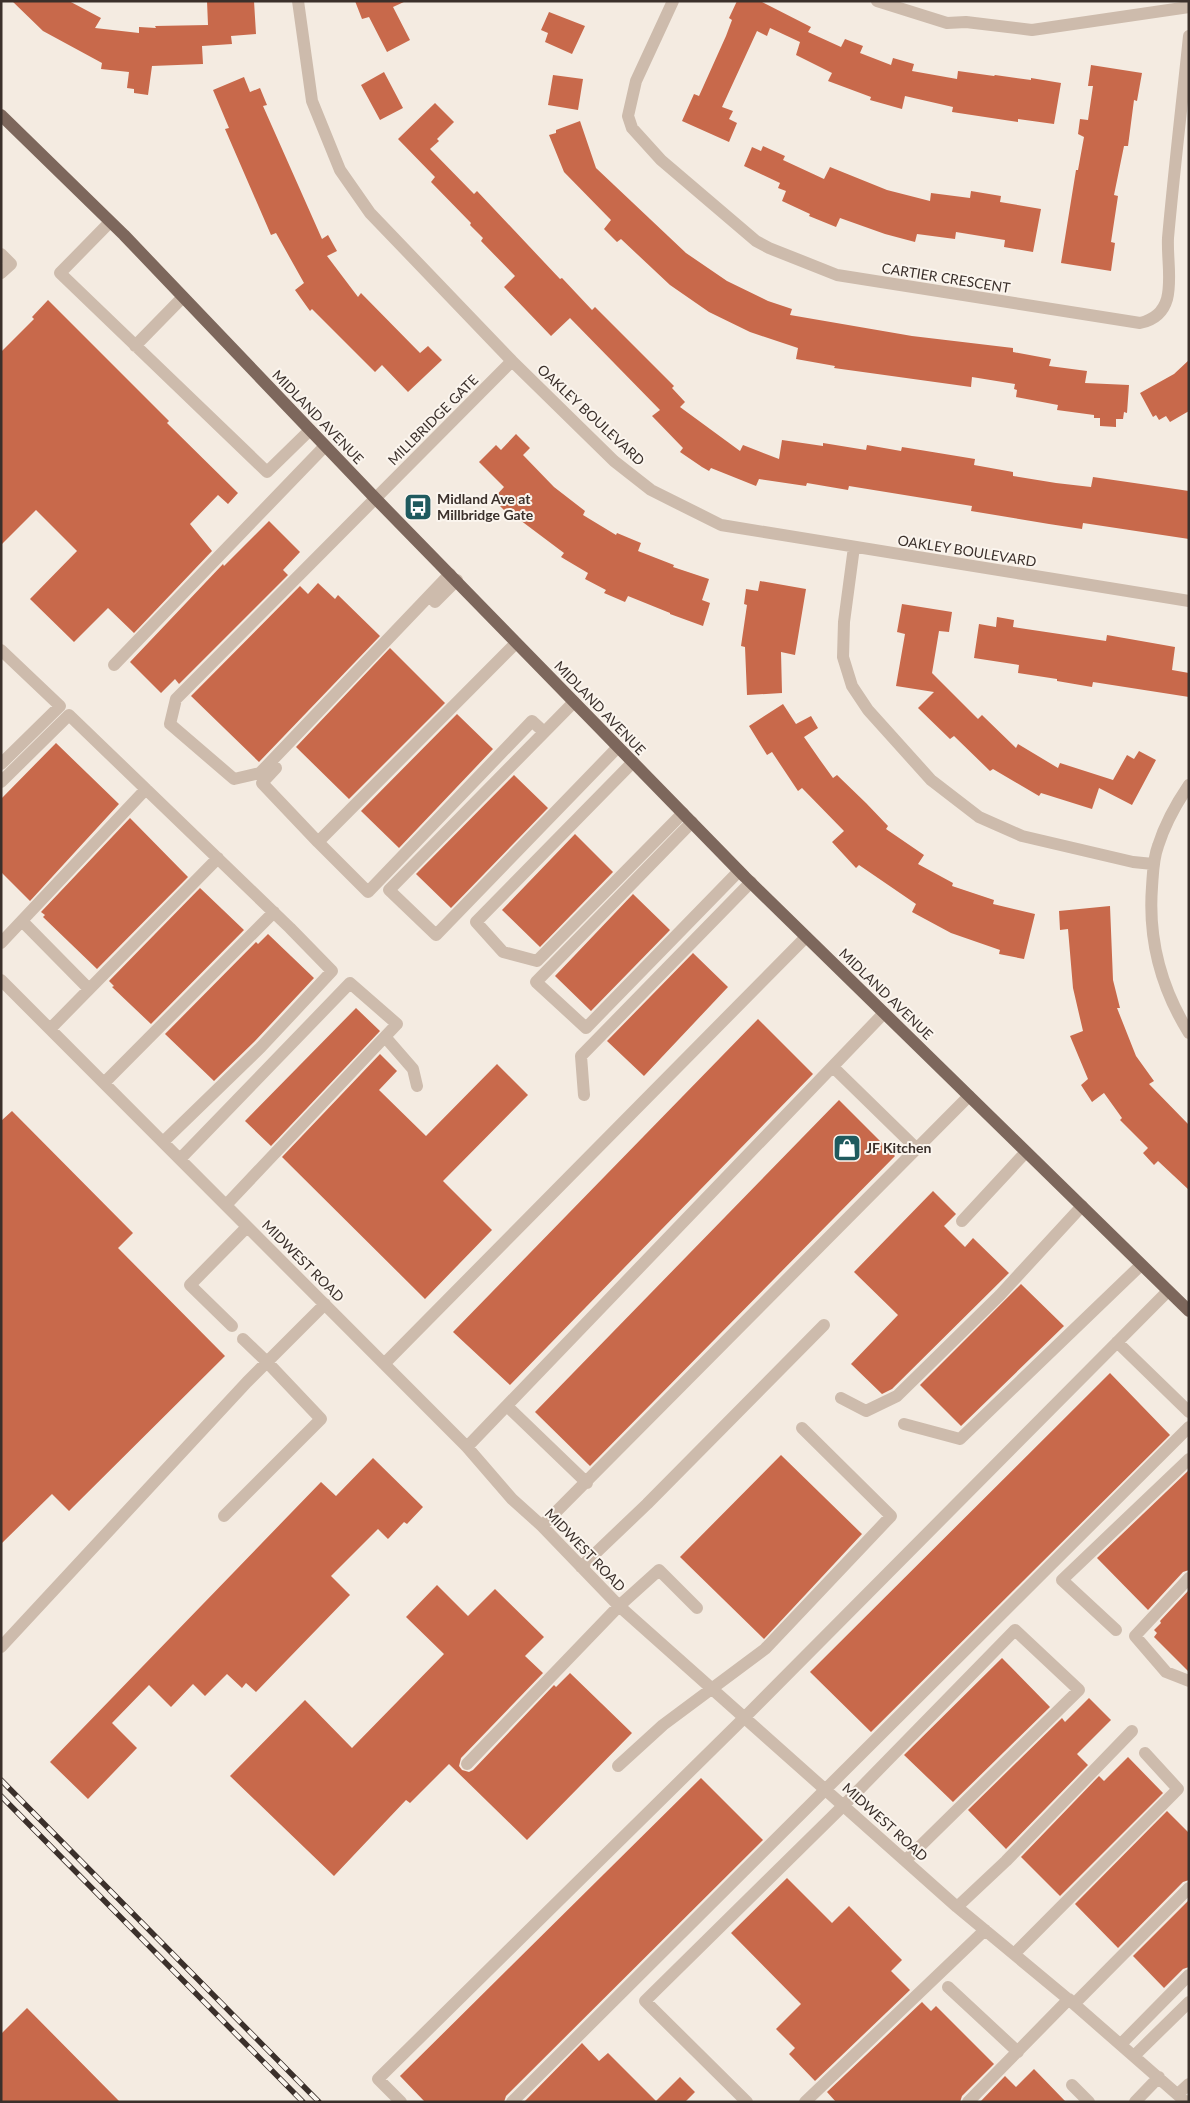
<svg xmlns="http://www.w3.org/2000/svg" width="1190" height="2103" font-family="Lato,sans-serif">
<rect width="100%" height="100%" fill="#f4ebe1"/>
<path fill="#c8694b" d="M12 1H69L101 18 95 28 139 33V27L156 28 155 26 208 25 207 1H254L256 34 231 36 232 44 202 46 203 64 152 66 148 95 134 93V89L127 88 129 72 101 69 102 63 43 31Z
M355 1H406L393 7 410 40 387 52 369 17 362 19Z
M737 1H760L811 27 808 32 841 47 845 39 863 46 860 53 891 65 893 58 914 64 912 71 957 79 958 71 994 76 995 75 1031 80V78L1061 83 1054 124 1018 119V122L952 112 953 107 905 96 902 109 870 100 871 97 828 81 832 73 796 55 800 42 770 28 767 36 757 31 722 107 733 111 729 119 737 123 729 142 682 121 694 94 699 96 726 36 732 20 729 18Z
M549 12 585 26 572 54 545 42 548 33 541 30Z
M1091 65 1142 73 1137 101 1134 100 1128 146H1124L1114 195 1118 196 1111 242 1115 243 1111 271 1061 263 1076 170H1078L1084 137 1078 134 1080 119 1088 120 1093 86H1088Z
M384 72 403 108 380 120 361 85Z
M553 75 583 79 578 110 548 105Z
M244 77 250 92 260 88 267 105 263 106 322 239 328 235 337 251 327 256 358 297 361 293 420 353 428 346 442 360 408 392 382 365 375 372 312 309 310 311 295 290 304 283 276 233 271 235 225 129 229 128 213 90Z
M435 103 454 122 437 139 439 141 430 149 474 194 477 191 560 279 562 278 592 310 595 307 674 386 672 388 685 402 680 407 740 451 743 445 779 459 782 440 823 446V443L866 450 867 445 901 451 902 447 975 459 974 465 1013 472V476L1056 483 1091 487 1093 477 1189 491V539L1083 523 1082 529 1049 524 971 511 972 506 849 486 848 490 807 483 806 486 759 479 756 486 711 468 709 471 702 467 680 452 683 448 652 416 660 410 570 318 551 336 504 287 515 276 481 241 483 238 470 225 471 223 431 182 435 177 398 139Z
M580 121 596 168 686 253 727 281 768 301 792 309 790 315 912 336 1013 348V352L1051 359 1049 366 1087 371 1085 383 1129 385 1127 413 1124 412 1123 419H1116V427L1100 426V418H1094V415L1057 410 1058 405 1016 397 1017 390 1014 389 1015 384 972 377 971 387 834 368 835 366 796 359 798 348 750 332 709 312 670 285 621 239 617 242 604 229 611 220 564 172 549 135 556 133V130Z
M763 146 785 156 783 160 824 179 830 167 887 190 930 201 931 193 970 198 971 191 1001 196 1000 202 1041 209 1033 252 1004 247 1005 240 956 232 955 239 917 234 915 242 885 234 840 218 836 227 809 216 810 214 782 201 786 191 778 188 780 183 744 166 752 147 761 151Z
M48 300 169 421 167 423 238 493 228 504 218 495 190 524 212 551 134 633 108 608 74 642 30 599 77 551 36 510 1 545V352L34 319 32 317Z
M1189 360V411L1170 422 1166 416 1159 420 1156 415 1153 417 1140 393 1174 374Z
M516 434 530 448 523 455 554 487 585 511 583 515 616 535 617 533 641 543 638 551 674 565 673 567 709 579 702 600 710 603 703 626 670 614V613L628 596 625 602 604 593 606 590 585 579 588 573 561 557 564 553 512 514 510 516 493 499 504 487 479 462 496 445 501 450Z
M269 521 300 552 283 570 288 575 179 684 175 679 161 693 130 662 223 564 224 566Z
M760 581 806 589 795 655 781 652 782 693 747 695 745 647 741 646 747 605 744 604 746 589 758 591Z
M318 583 335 599 338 595 380 636 259 762 191 696 300 586 308 594Z
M902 604 952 612 949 632 939 631 932 673 978 719 982 715 1016 748 1018 744 1058 768 1060 763 1113 780 1127 755 1134 759 1139 751 1156 760 1132 805 1099 788 1092 809 1041 793 1039 796 993 769 990 771 954 736 950 739 918 708 934 692 896 686 905 634 897 632Z
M997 617 1014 620 1013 627 1106 641 1107 635 1175 647 1172 670 1189 673V697L1093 682 1092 687 1057 681V679L1018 673 1019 665 974 658 979 624 996 627Z
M390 648 445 703 349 799 296 747Z
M783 704 796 724 811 716 818 728 804 737 820 760 833 778 837 775 866 803 888 826 886 829 924 855 918 864 953 883 952 886 994 900 993 904 1035 914 1024 959 999 954 1000 950 951 933 912 912 916 904 859 865 856 868 832 842 844 831 802 788 798 791 772 752 767 755 749 726Z
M457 714 493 749 399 848 361 811Z
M56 743 119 804 30 901 1 872V799Z
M514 775 548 808 451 908 416 874Z
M130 818 188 877 97 969 43 917 45 915 41 912Z
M575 834 613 872 540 947 502 910Z
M200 888 244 930 151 1024 112 987 114 986 109 981Z
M633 894 670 930 591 1011 555 976Z
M1110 906 1113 980 1120 1008H1117L1136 1056 1154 1081 1149 1084 1189 1125V1190L1158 1161 1154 1165 1143 1153 1148 1148 1120 1120 1122 1118 1104 1093 1092 1102 1081 1085 1088 1079 1070 1036 1083 1031 1073 988 1068 929 1060 930 1059 911Z
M268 934 314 978 255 1041 214 1081 165 1034 256 942 258 944Z
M693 953 728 987 644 1076 607 1041Z
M356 1008 380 1031 271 1146 245 1121Z
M758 1019 813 1074 510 1385 453 1332Z
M380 1054 397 1071 379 1090 426 1136 497 1064 528 1095 443 1181 492 1230 425 1299 282 1157Z
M839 1100 895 1156 590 1466 535 1412Z
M12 1111 133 1233 118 1248 225 1356 69 1511 52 1494 1 1544V1121Z
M933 1191 956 1214 944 1226 965 1247 973 1238 1009 1273 892 1389 882 1394 851 1364 898 1315 854 1272Z
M1021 1284 1064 1326 961 1426 920 1385Z
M1110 1373 1170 1435 871 1732 810 1672Z
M781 1455 862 1534 764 1639 680 1557Z
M373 1458 423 1507 407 1524 404 1522 388 1539 378 1529 331 1576 350 1595 256 1692 246 1683 242 1688 227 1674 205 1696 193 1684 171 1707 149 1685 112 1723 137 1748 88 1799 50 1762 321 1482 336 1496Z
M1189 1470V1570L1183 1572 1148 1610 1097 1558Z
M437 1585 468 1616 495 1589 544 1637 525 1656 543 1673 461 1758 459 1766 462 1770 469 1772 473 1770 554 1685 556 1687 570 1673 632 1733 527 1840 449 1764 410 1803 406 1800 334 1876 230 1776 305 1700 352 1748 444 1654 406 1617Z
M1189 1590V1672L1154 1637 1157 1633 1154 1630 1161 1623 1160 1621Z
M1002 1658 1050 1707 953 1802 904 1755Z
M1089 1698 1111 1720 1077 1754 1088 1765 1006 1849 968 1810 1062 1718 1065 1722Z
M1128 1757 1163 1793 1060 1896 1021 1857 1099 1776 1104 1781Z
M701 1778 763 1840 506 2096 504 2102H425L400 2076Z
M1167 1811 1189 1833V1880L1183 1882 1118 1948 1075 1904Z
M787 1878 832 1923 849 1906 902 1960 891 1971 910 1990 815 2081 789 2054 795 2048 776 2029 801 2004 731 1933Z
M1189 1900V1967L1183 1969 1164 1988 1133 1956Z
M922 2002 931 2011 936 2006 994 2064 962 2096 960 2102H836L827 2092Z
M27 2008 120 2102H1V2034Z
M582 2043 599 2061 608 2053 656 2101 680 2077 695 2092 685 2102H524Z
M1034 2069 1066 2102H980L1005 2076 1016 2087Z"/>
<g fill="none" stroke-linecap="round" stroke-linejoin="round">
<path stroke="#cdbbac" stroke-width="12" d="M298 1 312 101 340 170 370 213 512 361 614 461 651 490 721 525 1189 601
M673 1 636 81 628 116 632 128 661 160 756 241 769 248 837 275 1140 323C1154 320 1163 313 1167 299 1172 280 1167 258 1168 238 1174 171 1182 104 1189 36
M877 1 947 23 966 22 1032 30 1189 7
M110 222 60 273 267 472 310 430
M1 254 11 264 1 273
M135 346 183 297
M854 547 844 622 843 657 852 686 868 710 931 780 979 817 1022 836 1133 862 1153 864
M450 574 260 773 234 779 170 724 176 699 512 361
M435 602 457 580
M1 650 60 706 1 764
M114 665 325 446
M574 702 389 890 436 935 618 747
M633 762 476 922 503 952 537 961 683 813
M276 768 262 783 318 842 516 643
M1 782 69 715 290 928 332 971 261 1047 163 1142
M1189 785C1176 804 1165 824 1158 846 1153 859 1153 873 1152 887 1148 940 1161 988 1189 1033
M692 822 536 982 586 1028 739 871
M318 842 368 892 532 721 544 732
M22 921 89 989
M1 943 146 789
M1 980 467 1447 512 1499 542 1526 619 1606 957 1907 1074 2004 1186 2102
M50 1029 218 858
M386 1038 413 1069 417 1086
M833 1067 917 1149
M104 1083 274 912
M584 1095 581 1056 751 882
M180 1159 350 983 397 1024 226 1205
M962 1221 1026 1152
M232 1326 190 1285 247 1227
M1117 1342 1189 1412
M384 1364 806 937
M841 1398 866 1411 897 1396 1000 1295 1082 1206
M507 1406 587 1483
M904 1424 960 1439 1141 1265
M467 1447 884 1013
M224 1516 321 1419 267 1362 243 1339
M542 1526 969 1096
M581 1567 647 1504 824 1325
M1189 1578 1135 1636 1166 1672 1189 1681
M1116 1630 1062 1580 1189 1459
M1 1647 247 1382 325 1304
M467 1764 619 1606 659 1570 697 1608
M618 1766 663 1725 765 1649 891 1516 802 1428
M957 1907 1006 1861 1132 1731
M1014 1954 1178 1789 1145 1753
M948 1987 1018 2052
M1074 2004 1189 1888
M1121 2044 1189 1975
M1134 2056 1189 2002
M1072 2085 1089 2102
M1178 2094 1189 2084
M401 2102 378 2079 745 1717 1168 1291
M512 2102 1189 1427
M747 2102 645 2001 844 1805 1015 1630 1079 1690 906 1860
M805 2102 985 1930
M968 2102 1069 1999
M1135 2102 1159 2077"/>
<path stroke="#7d675c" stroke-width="12" d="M1 115 124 235 376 499 745 877 1189 1311"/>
<defs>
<path id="rail" d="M1 1780 319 2102
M1 1796 303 2102"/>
</defs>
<use href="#rail" stroke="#3b302b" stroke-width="5.5"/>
<use href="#rail" stroke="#fbf5ee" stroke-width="4" stroke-dasharray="11" stroke-linecap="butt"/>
</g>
<defs>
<symbol id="bus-square" viewBox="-11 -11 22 22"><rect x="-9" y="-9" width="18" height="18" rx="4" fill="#1f5a5e" stroke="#fbf5ee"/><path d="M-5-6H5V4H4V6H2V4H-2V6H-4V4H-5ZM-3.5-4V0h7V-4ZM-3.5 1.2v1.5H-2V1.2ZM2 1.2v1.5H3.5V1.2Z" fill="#fff"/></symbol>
<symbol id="shop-square" viewBox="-11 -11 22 22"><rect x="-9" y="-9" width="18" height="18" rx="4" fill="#1f5a5e" stroke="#fbf5ee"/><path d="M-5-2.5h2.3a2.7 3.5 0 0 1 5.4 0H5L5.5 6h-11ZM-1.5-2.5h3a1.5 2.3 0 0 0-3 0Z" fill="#fff"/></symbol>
</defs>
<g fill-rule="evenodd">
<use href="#bus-square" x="402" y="491" width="32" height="32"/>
<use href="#shop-square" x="831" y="1132" width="32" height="32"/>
</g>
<g text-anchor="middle" stroke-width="4" stroke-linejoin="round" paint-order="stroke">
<g font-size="14" fill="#3b302b" stroke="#fbf5ee">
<text transform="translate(946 278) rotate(9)" y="5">CARTIER CRESCENT</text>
<text transform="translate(591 415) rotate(43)" y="5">OAKLEY BOULEVARD</text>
<text transform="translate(318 417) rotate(46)" y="5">MIDLAND AVENUE</text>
<text transform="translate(433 420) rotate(-45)" y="5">MILLBRIDGE GATE</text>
<text transform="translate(967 551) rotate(9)" y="5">OAKLEY BOULEVARD</text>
<text transform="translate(600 708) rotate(46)" y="5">MIDLAND AVENUE</text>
<text transform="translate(886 994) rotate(44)" y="5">MIDLAND AVENUE</text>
<text transform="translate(303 1261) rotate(45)" y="5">MIDWEST ROAD</text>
<text transform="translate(585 1550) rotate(46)" y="5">MIDWEST ROAD</text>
<text transform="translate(885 1822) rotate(42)" y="5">MIDWEST ROAD</text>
</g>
<g font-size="14" font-weight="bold" fill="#3b302b" stroke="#fbf5ee" text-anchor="start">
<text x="437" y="504">Midland Ave at<tspan x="437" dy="16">Millbridge Gate</tspan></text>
<text x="866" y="1153">JF Kitchen</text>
</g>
</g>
<rect width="1190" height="2103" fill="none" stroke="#3b302b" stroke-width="5"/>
</svg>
